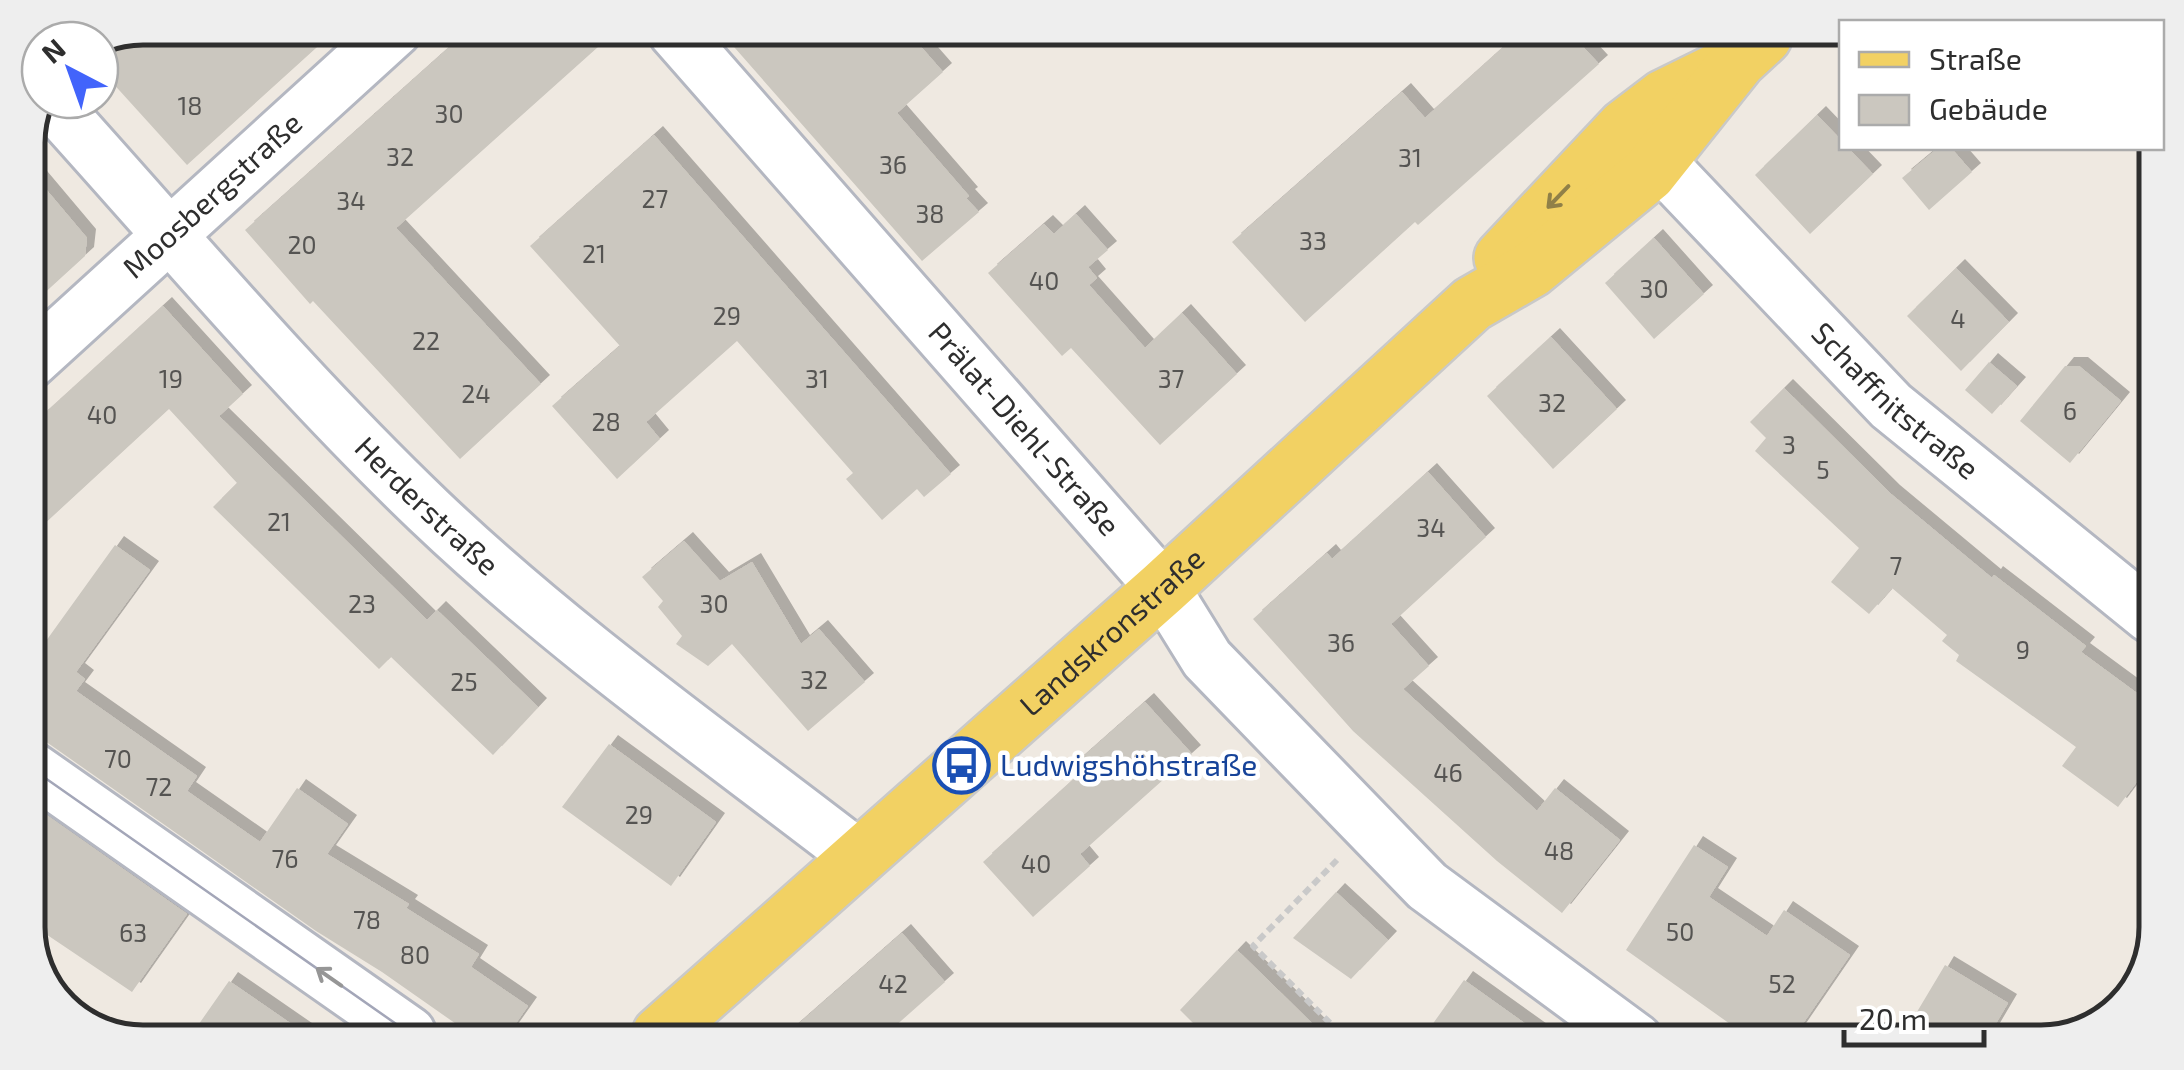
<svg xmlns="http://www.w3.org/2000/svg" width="2184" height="1070" font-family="'Exo 2',sans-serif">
<defs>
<filter id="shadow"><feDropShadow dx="9" dy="-9" stdDeviation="0" flood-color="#0004"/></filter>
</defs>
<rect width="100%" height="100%" fill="#efe9e1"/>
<path fill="#cbc7bf" filter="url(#shadow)" d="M143 28H211L337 29 187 165 100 69V45Z
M470 29 617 30 396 228 541 384 460 459 313 301 310 304 245 230Z
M720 31 908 32 943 72 897 113 969 196 966 198 979 212 922 261Z
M1516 36H1573L1599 64 1418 225 1415 222 1305 322 1232 242 1402 92 1425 118Z
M1817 115 1842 141V148H1848L1873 174 1810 234 1755 175Z
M654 135 951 474 924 497 917 489 882 520 846 479 853 473 737 341 646 422 660 439 617 479 552 406 620 346 530 246Z
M1938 148H1951L1972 172 1929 210 1902 178Z
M28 168 87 238 85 256 28 308Z
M1076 214 1108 250 1088 267 1097 278 1089 285 1145 348 1182 313 1237 374 1160 445 1071 348 1062 356 988 273 1044 224 1054 234Z
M1654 238 1704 294 1654 339 1605 283Z
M1956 268 2009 322 1961 371 1907 316Z
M163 306 243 394 219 416 427 620 437 610 538 707 493 755 391 657 379 669 213 507 237 483 169 409 28 539V429Z
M1551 337 1617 409 1553 469 1487 396Z
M1989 362 2017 386 1992 414 1965 390Z
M2065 366H2079L2121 401 2070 463 2020 421Z
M1784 388 1891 494 1992 578 1994 575 2086 646 2081 652 2149 702 2148 767 2118 807 2062 766 2076 747 1956 661 1959 655 1942 641 1947 635 1892 588 1869 614 1831 582 1859 548 1755 451 1766 438 1750 422Z
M1428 472 1486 537 1391 624 1429 666 1403 689 1537 811 1555 788 1620 840 1562 913 1497 861 1353 731 1253 619 1327 553 1332 559Z
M684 541 720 581 752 562 801 644 819 629 865 682 808 731 732 644 708 666 676 644 682 636 658 607 663 601 642 577Z
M115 545 150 570 76 672 85 679 76 691 197 776 187 791 260 842 297 788 348 824 327 854 409 904 406 908 479 954 471 967 528 1006 509 1033H469L382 972 316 931 45 741 28 736V666Z
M1145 702 1192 754 1080 854 1090 866 1033 917 983 862 1082 772 1075 764Z
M609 744 716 822 671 886 562 807Z
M28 802 187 914 132 992 28 922Z
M1694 845 1728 867 1709 897 1767 936 1784 910 1850 955 1791 1041H1754L1626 950Z
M1336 892 1388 940 1351 979 1293 938Z
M902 933 945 982 884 1036 786 1035Z
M1237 950 1273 985 1327 1038H1208L1180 1010Z
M1945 965 2008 1003 1985 1042H1899Z
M1464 980 1548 1040 1422 1039Z
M229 981 303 1032 194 1031Z"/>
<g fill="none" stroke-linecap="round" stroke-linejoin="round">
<defs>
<g id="minor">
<path id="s1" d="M674 31 1163 588 1207 659 1427 886 1636 1040"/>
<path id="s2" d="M49 100C174 238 294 382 429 511 562 638 714 745 859 857"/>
<path id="s3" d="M1660 163 1891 406 2150 616"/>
<path id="s4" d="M28 364 396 29"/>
<path d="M28 766 409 1033"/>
</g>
<g id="major">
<path d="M1502 258 1625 127 1663 98 1726 67"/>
<path id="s5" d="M660 1034 1163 588 1472 304 1531 270 1648 174 1738 61 1764 37"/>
</g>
</defs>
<use href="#minor" stroke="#b4b7c1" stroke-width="58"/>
<use href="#major" stroke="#c9c9c9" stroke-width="60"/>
<path stroke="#c9c9c9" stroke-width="6" stroke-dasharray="8 5" stroke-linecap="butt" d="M1337 860 1253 946 1345 1038"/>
<use href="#minor" stroke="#fff" stroke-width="52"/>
<use href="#major" stroke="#f2d163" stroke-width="55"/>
<path stroke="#a3a6b8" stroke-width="2.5" d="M28 766 409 1033"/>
</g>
<defs><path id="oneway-shaft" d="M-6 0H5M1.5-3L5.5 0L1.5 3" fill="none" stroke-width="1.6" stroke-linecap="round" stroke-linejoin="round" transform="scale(2.5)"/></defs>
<use stroke="#908048" href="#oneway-shaft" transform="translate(1558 197) rotate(134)"/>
<use stroke="#969696" href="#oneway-shaft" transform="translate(329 977) rotate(-145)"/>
<defs>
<symbol id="bus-ring" viewBox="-11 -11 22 22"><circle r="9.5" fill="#fff" stroke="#1a4fb4" stroke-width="1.5"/><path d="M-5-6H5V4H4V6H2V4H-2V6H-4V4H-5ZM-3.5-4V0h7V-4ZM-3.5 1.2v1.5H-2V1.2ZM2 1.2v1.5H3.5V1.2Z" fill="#1a4fb4"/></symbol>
</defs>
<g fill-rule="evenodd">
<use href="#bus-ring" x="930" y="734" width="63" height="63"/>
</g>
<g text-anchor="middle" stroke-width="9" stroke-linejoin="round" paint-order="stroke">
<g font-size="25" fill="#555452">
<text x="190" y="115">18</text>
<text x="449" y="123">30</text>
<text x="400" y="166">32</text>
<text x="1410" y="167">31</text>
<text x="893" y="174">36</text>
<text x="655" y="208">27</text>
<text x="351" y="210">34</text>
<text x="930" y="223">38</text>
<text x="1313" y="250">33</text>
<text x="302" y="254">20</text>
<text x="594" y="263">21</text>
<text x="1044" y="290">40</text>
<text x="1654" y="298">30</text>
<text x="727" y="325">29</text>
<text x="1958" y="328">4</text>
<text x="426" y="350">22</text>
<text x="171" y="388">19</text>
<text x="817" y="388">31</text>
<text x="1171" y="388">37</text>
<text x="476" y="403">24</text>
<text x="1552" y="412">32</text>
<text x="2070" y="420">6</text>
<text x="102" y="424">40</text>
<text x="606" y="431">28</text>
<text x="1789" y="454">3</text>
<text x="1823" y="479">5</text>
<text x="279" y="531">21</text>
<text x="1431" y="537">34</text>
<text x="1896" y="575">7</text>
<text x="362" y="613">23</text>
<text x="714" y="613">30</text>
<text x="1341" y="652">36</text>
<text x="2023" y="659">9</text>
<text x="814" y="689">32</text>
<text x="464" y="691">25</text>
<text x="118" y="768">70</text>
<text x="1448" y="782">46</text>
<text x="159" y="796">72</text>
<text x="639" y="824">29</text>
<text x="1559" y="860">48</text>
<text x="285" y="868">76</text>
<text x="1036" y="873">40</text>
<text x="367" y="929">78</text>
<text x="1680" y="941">50</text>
<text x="133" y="942">63</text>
<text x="415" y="964">80</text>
<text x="893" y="993">42</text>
<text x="1782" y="993">52</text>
</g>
<g font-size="30" fill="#2e2e2e" stroke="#fff">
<text dy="10" stroke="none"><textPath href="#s4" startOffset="250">Moosbergstraße</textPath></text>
<text dy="10" stroke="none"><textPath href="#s3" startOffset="335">Schaffnitstraße</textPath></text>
<text dy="10" stroke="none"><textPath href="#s1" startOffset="530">Prälat-Diehl-Straße</textPath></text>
<text dy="10" stroke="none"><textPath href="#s2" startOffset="555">Herderstraße</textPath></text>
<text dy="10" stroke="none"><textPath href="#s5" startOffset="605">Landskronstraße</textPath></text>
</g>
<g font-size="30" fill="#164399" stroke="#fff" text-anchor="start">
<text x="1000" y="776">Ludwigshöhstraße</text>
</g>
</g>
<path d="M0 0H2184V1070H0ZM143 45H2041A98 98 0 0 1 2139 143V927A98 98 0 0 1 2041 1025H143A98 98 0 0 1 45 927V143A98 98 0 0 1 143 45Z" fill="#eee" fill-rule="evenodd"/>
<path fill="none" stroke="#2e2e2e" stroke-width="5" d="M143 45H2041A98 98 0 0 1 2139 143V927A98 98 0 0 1 2041 1025H143A98 98 0 0 1 45 927V143A98 98 0 0 1 143 45Z"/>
<rect x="1839" y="20" width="325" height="130" fill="#ffffff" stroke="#ababab" stroke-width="2.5"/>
<rect x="1859" y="52" width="50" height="15" fill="#f2d163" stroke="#ababab" stroke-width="2.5"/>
<text x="1929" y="70" font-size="30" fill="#2e2e2e">Straße</text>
<rect x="1859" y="95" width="50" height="30" fill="#cbc7bf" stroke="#ababab" stroke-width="2.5"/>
<text x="1929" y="120" font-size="30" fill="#2e2e2e">Gebäude</text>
<g transform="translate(70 70) rotate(319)"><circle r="48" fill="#ffffff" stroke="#ababab" stroke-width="2.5"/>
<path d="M0-8L18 38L0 25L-18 38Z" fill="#4264fb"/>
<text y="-15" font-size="28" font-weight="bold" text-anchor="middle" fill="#2e2e2e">N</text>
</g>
<path d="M1844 1030v15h140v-15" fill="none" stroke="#2e2e2e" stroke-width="5"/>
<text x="1859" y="1030" font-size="30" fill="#2e2e2e" stroke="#ffffff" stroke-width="8" paint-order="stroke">20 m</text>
</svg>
